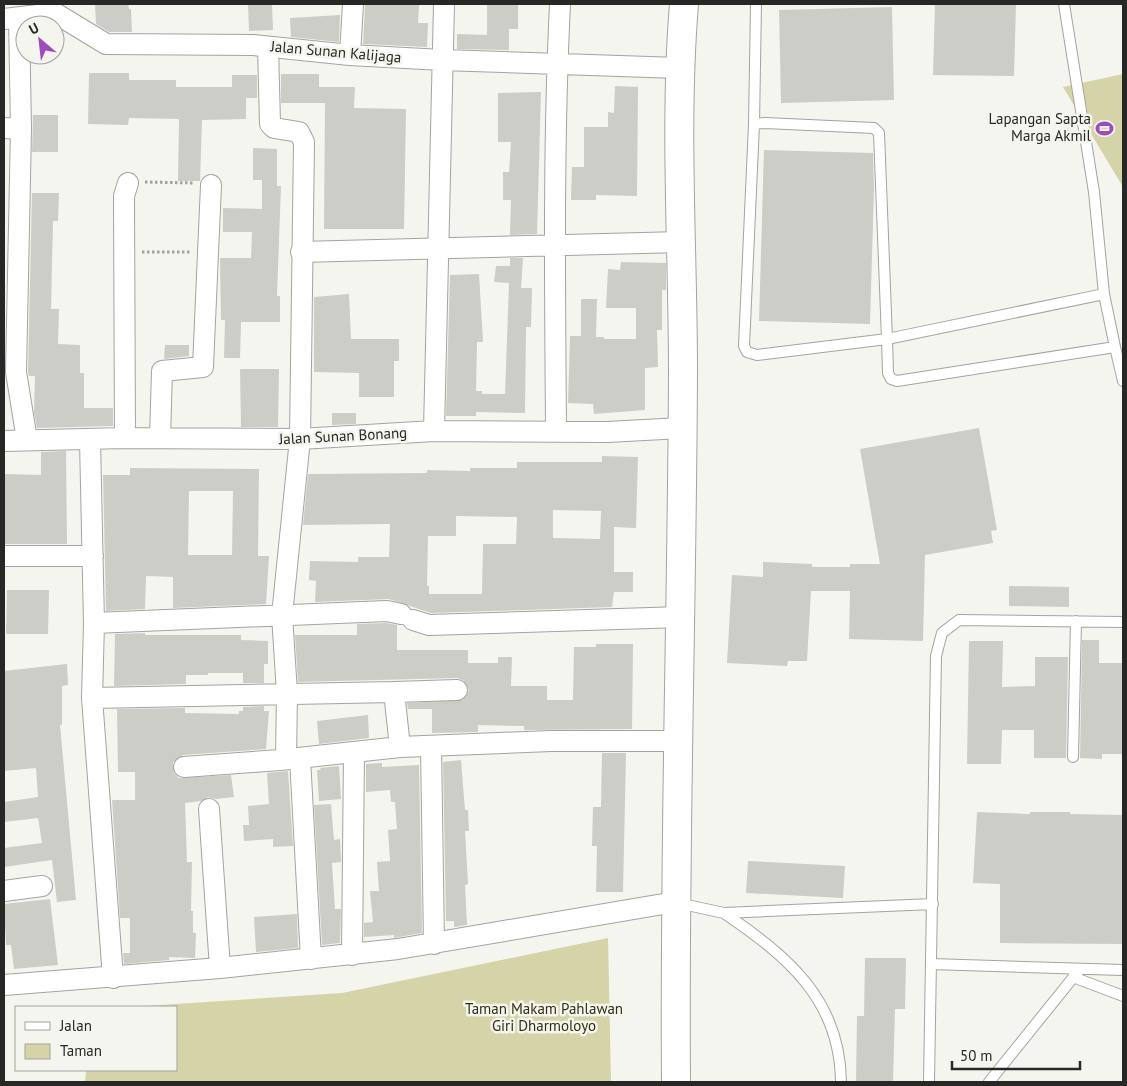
<svg xmlns="http://www.w3.org/2000/svg" width="1127" height="1086" font-family="'PT Sans',sans-serif">
<rect width="100%" height="100%" fill="#f5f5ef"/>
<path fill="#d5d3a8" d="M1123 74V187L1063 87Z
M608 938 611 1082H85L86 1070H176V1007H131L342 993Z"/>
<path fill="#cdcdc8" fill-rule="evenodd" d="M95 4H128L129 9H131L132 32H109L96 24Z
M248 4H272L273 30 249 31Z
M365 4 419 5 418 23H428L427 47 363 44Z
M487 4H518V29H509V50L457 49V34L487 35Z
M935 4H1016L1014 76 933 75Z
M892 7 894 100 781 103 779 10Z
M340 15 339 42 291 37 290 18Z
M89 73H129V80H176V87H232V75H257V98H246V119L202 120 200 181H178L179 119 129 118 128 125 88 124Z
M281 74H319V87H355L354 108 406 109 404 229H324L325 103H281Z
M615 86 638 87 637 196 596 195V200H571L572 167H584V127H608V112L614 113Z
M541 92 537 234 510 235 511 200H503V172H509L511 142H498V93Z
M33 115H58V152H32Z
M253 148 277 149V186H281L277 296H280V322H241L240 358H224L225 320H221L220 258H251L252 232H223V208L262 209V180H253Z
M764 150 873 153 874 189 870 324 759 321Z
M32 193H59L58 221H53L51 309H59L58 344 80 345V373H84V408H113V426L37 428 34 412 35 376H29L28 371Z
M510 258H523L521 288H532L531 327H526L525 413 476 412V416H446L450 275 479 274 483 342H477L476 391H482V394H505L509 283 494 282 496 266H510Z
M621 262 666 263V290H662V330H657L658 367 645 368V410L594 414 593 404 568 403 570 336H581V299H597L596 337H604V339H636V308H606L608 269 620 270Z
M349 294 351 339H399V361H394V397H359V373L314 372V297Z
M165 345H189V356L164 359Z
M240 369H279L278 427H241Z
M332 413H356V424L332 425Z
M979 428 997 530 991 531 993 543 925 555 923 641 849 639 850 591H811L807 661H788L787 666 727 663 732 575 763 577V562L812 564V567H850V564H880L860 449Z
M66 451 67 544H4V474L41 475V452Z
M602 456 638 457 636 528 614 527V572H633V592H614L612 607 431 613 389 599 315 602 316 581 309 580 310 561 358 562V557H389L390 524 303 525 308 474 427 473V470L470 471V468H517V462H602ZM553 510 601 511 600 539 553 538ZM456 516 517 517 516 544H483L482 594H429V586H427L428 536H456Z
M130 468 259 469 258 556H269L266 604 173 608V577L146 576 145 609 106 611 103 475H130ZM189 491H233L232 555H188Z
M1009 586 1069 587V607L1009 606Z
M7 590H49L48 634H6Z
M386 623 397 625V650H468V663H498V657H512L511 686H547V700H573L574 647H596V644H633L632 729 524 730V726L478 725V732L432 733V709H408L407 703 463 700 469 690 463 680 457 678 298 682 295 635H357V624Z
M145 633V635H241V640L268 641V664H264V683H243V673H208V675H186V684L114 686 115 634Z
M1082 640H1099V663H1123V754H1102V759L1080 758Z
M969 641H1003L1002 687 1035 686V657H1068L1066 758H1034V730H1002L1001 764H967Z
M67 664 68 685 62 686V725H60L76 900 57 902 52 860 4 867V848L42 843 38 818 4 822V802L38 797 36 768 4 771V671Z
M264 706V711H269L266 749 183 755 173 762 174 773 179 778 231 775 234 797 216 799 208 797 201 801 185 803 187 862H192L191 911H193V933H196L195 958 169 957V960L124 964 123 953H130V918H120L112 800H135V772H118L117 709 185 708V713L239 714V711H243V707Z
M368 715 369 738 319 744 317 721Z
M602 753H626L623 892H596L597 846H592L593 807H601Z
M461 760 465 810H468L469 831H465L468 884 465 885 467 925 454 927V921H446L443 762Z
M382 763V767L419 765 422 933 394 938V935L364 937V923L373 922 370 891H379L377 862 390 861 388 830 397 829 395 802H391L390 790 366 792V764Z
M339 766 341 799 319 801 317 770H321L320 768Z
M288 771 293 846 273 847V839L244 841 243 825H249L248 806 269 804 267 773Z
M331 804 334 840 340 839 341 858V862L332 863 335 909H341L340 943 322 945 314 805Z
M977 812 1030 814V812H1070V814L1123 815V944L1000 943V884L973 883Z
M748 861 845 866 843 898 746 893Z
M50 899 58 965 14 969 11 945H6L4 904Z
M297 914 298 948 256 952 254 917Z
M865 958H906L905 1009H895L893 1082H856L857 1016H864Z"/>
<g fill="none" stroke-linecap="round" stroke-linejoin="round">
<defs>
<path id="lane" d="M1064 4 1094 192 1104 294 1115 347
M765 123 874 128 879 133 887 339 757 355 747 352 744 346 754 124Z
M754 124 756 4
M1104 294 887 339 888 373 891 379 897 381 1115 347 1123 381
M1073 757 1076 621
M678 903 724 913 933 904
M724 913C787 956 840 999 841 1082
M931 964 1123 970
M1073 977 1123 996
M929 1082 936 656 942 633 959 620 1123 622
M989 1082 1080 969"/>
<path id="street" d="M19 18 21 129 16 372 27 440
M4 19 55 13 106 44 253 45 350 55 442 60 679 68
M268 47 270 124 274 128 299 132 304 142 300 439 282 615 287 693 286 759
M350 55 353 4
M4 128 21 129
M301 252 681 242
M556 430C555 288 553 146 560 4
M434 431 444 4
M125 438 124 196 128 183
M160 438 162 371 203 367 211 185
M90 440 94 623 92 698 113 978
M4 441 125 438 300 439 434 431 607 432 682 428
M4 556H93
M413 620 429 625 682 617
M94 623 387 611 401 614
M394 692 457 690
M92 698 394 692 400 747 551 741H677
M431 746 434 944
M300 758 311 959
M184 767 280 760 400 747
M209 809 220 968
M4 891 42 886
M352 955 354 752
M4 985 220 968 398 949 675 902"/>
<path id="secondary" d="M676 1082C674 845 682 609 683 372 683 249 674 126 684 4"/>
</defs>
<use href="#lane" stroke="#a4a49f" stroke-width="12"/>
<use href="#street" stroke="#a4a49f" stroke-width="22"/>
<use href="#secondary" stroke="#a4a49f" stroke-width="30"/>
<path stroke="#a2a29d" stroke-width="3" stroke-dasharray="2.5 2.5" stroke-linecap="butt" d="M145 182 194 183
M142 252H191"/>
<use href="#lane" stroke="#fff" stroke-width="10"/>
<use href="#street" stroke="#fff" stroke-width="20"/>
<use href="#secondary" stroke="#fff" stroke-width="28"/>
</g>
<defs>
<symbol id="stadium-bare" viewBox="-9 -9 18 18"><path d="M0-5a6.5 5 0 1 0 0 10a6.5 5 0 1 0 0-10ZM-3.5-1.8h7v3.6h-7Z" fill="#9e4cbb" stroke="#f5f5ef" stroke-width="2.5" paint-order="stroke"/></symbol>
</defs>
<g fill-rule="evenodd">
<use href="#stadium-bare" x="1092" y="116" width="25" height="25"/>
</g>
<g text-anchor="middle" stroke-width="5" stroke-linejoin="round" paint-order="stroke">
<g font-size="15" fill="#272725" stroke="#f5f5ef">
<text transform="translate(336 52) rotate(5)" y="5">Jalan Sunan Kalijaga</text>
<text transform="translate(343 436) rotate(-3)" y="5">Jalan Sunan Bonang</text>
</g>
<g font-size="15" fill="#272725" stroke="#f5f5ef" text-anchor="end">
<text x="1091" y="124">Lapangan Sapta<tspan x="1091" dy="17">Marga Akmil</tspan></text>
</g>
<g font-size="15" fill="#312f0f" stroke="#f5f5ef">
<text x="544" y="1014">Taman Makam Pahlawan<tspan x="544" dy="17">Giri Dharmoloyo</tspan></text>
</g>
</g>
<rect width="1127" height="1086" fill="none" stroke="#272725" stroke-width="10"/>
<rect x="15" y="1006" width="162" height="65" fill="#f5f5ef" stroke="#a3a39e"/>
<rect x="25" y="1022" width="25" height="8" fill="#ffffff" stroke="#a3a39e"/>
<text x="60" y="1031" font-size="15" fill="#272725">Jalan</text>
<rect x="25" y="1044" width="25" height="15" fill="#d5d3a8" stroke="#a3a39e"/>
<text x="60" y="1056" font-size="15" fill="#272725">Taman</text>
<g transform="translate(40 40) rotate(332)"><circle r="24" fill="#f5f5ef" stroke="#a3a39e"/>
<path d="M0-4L9 19L0 12L-9 19Z" fill="#9e4cbb"/>
<text y="-8" font-size="14" font-weight="bold" text-anchor="middle" fill="#272725">U</text>
</g>
<path d="M952 1061v8h128v-8" fill="none" stroke="#272725" stroke-width="2.5"/>
<text x="960" y="1061" font-size="15" fill="#272725" stroke="#f5f5ef" stroke-width="4" paint-order="stroke">50 m</text>
</svg>
